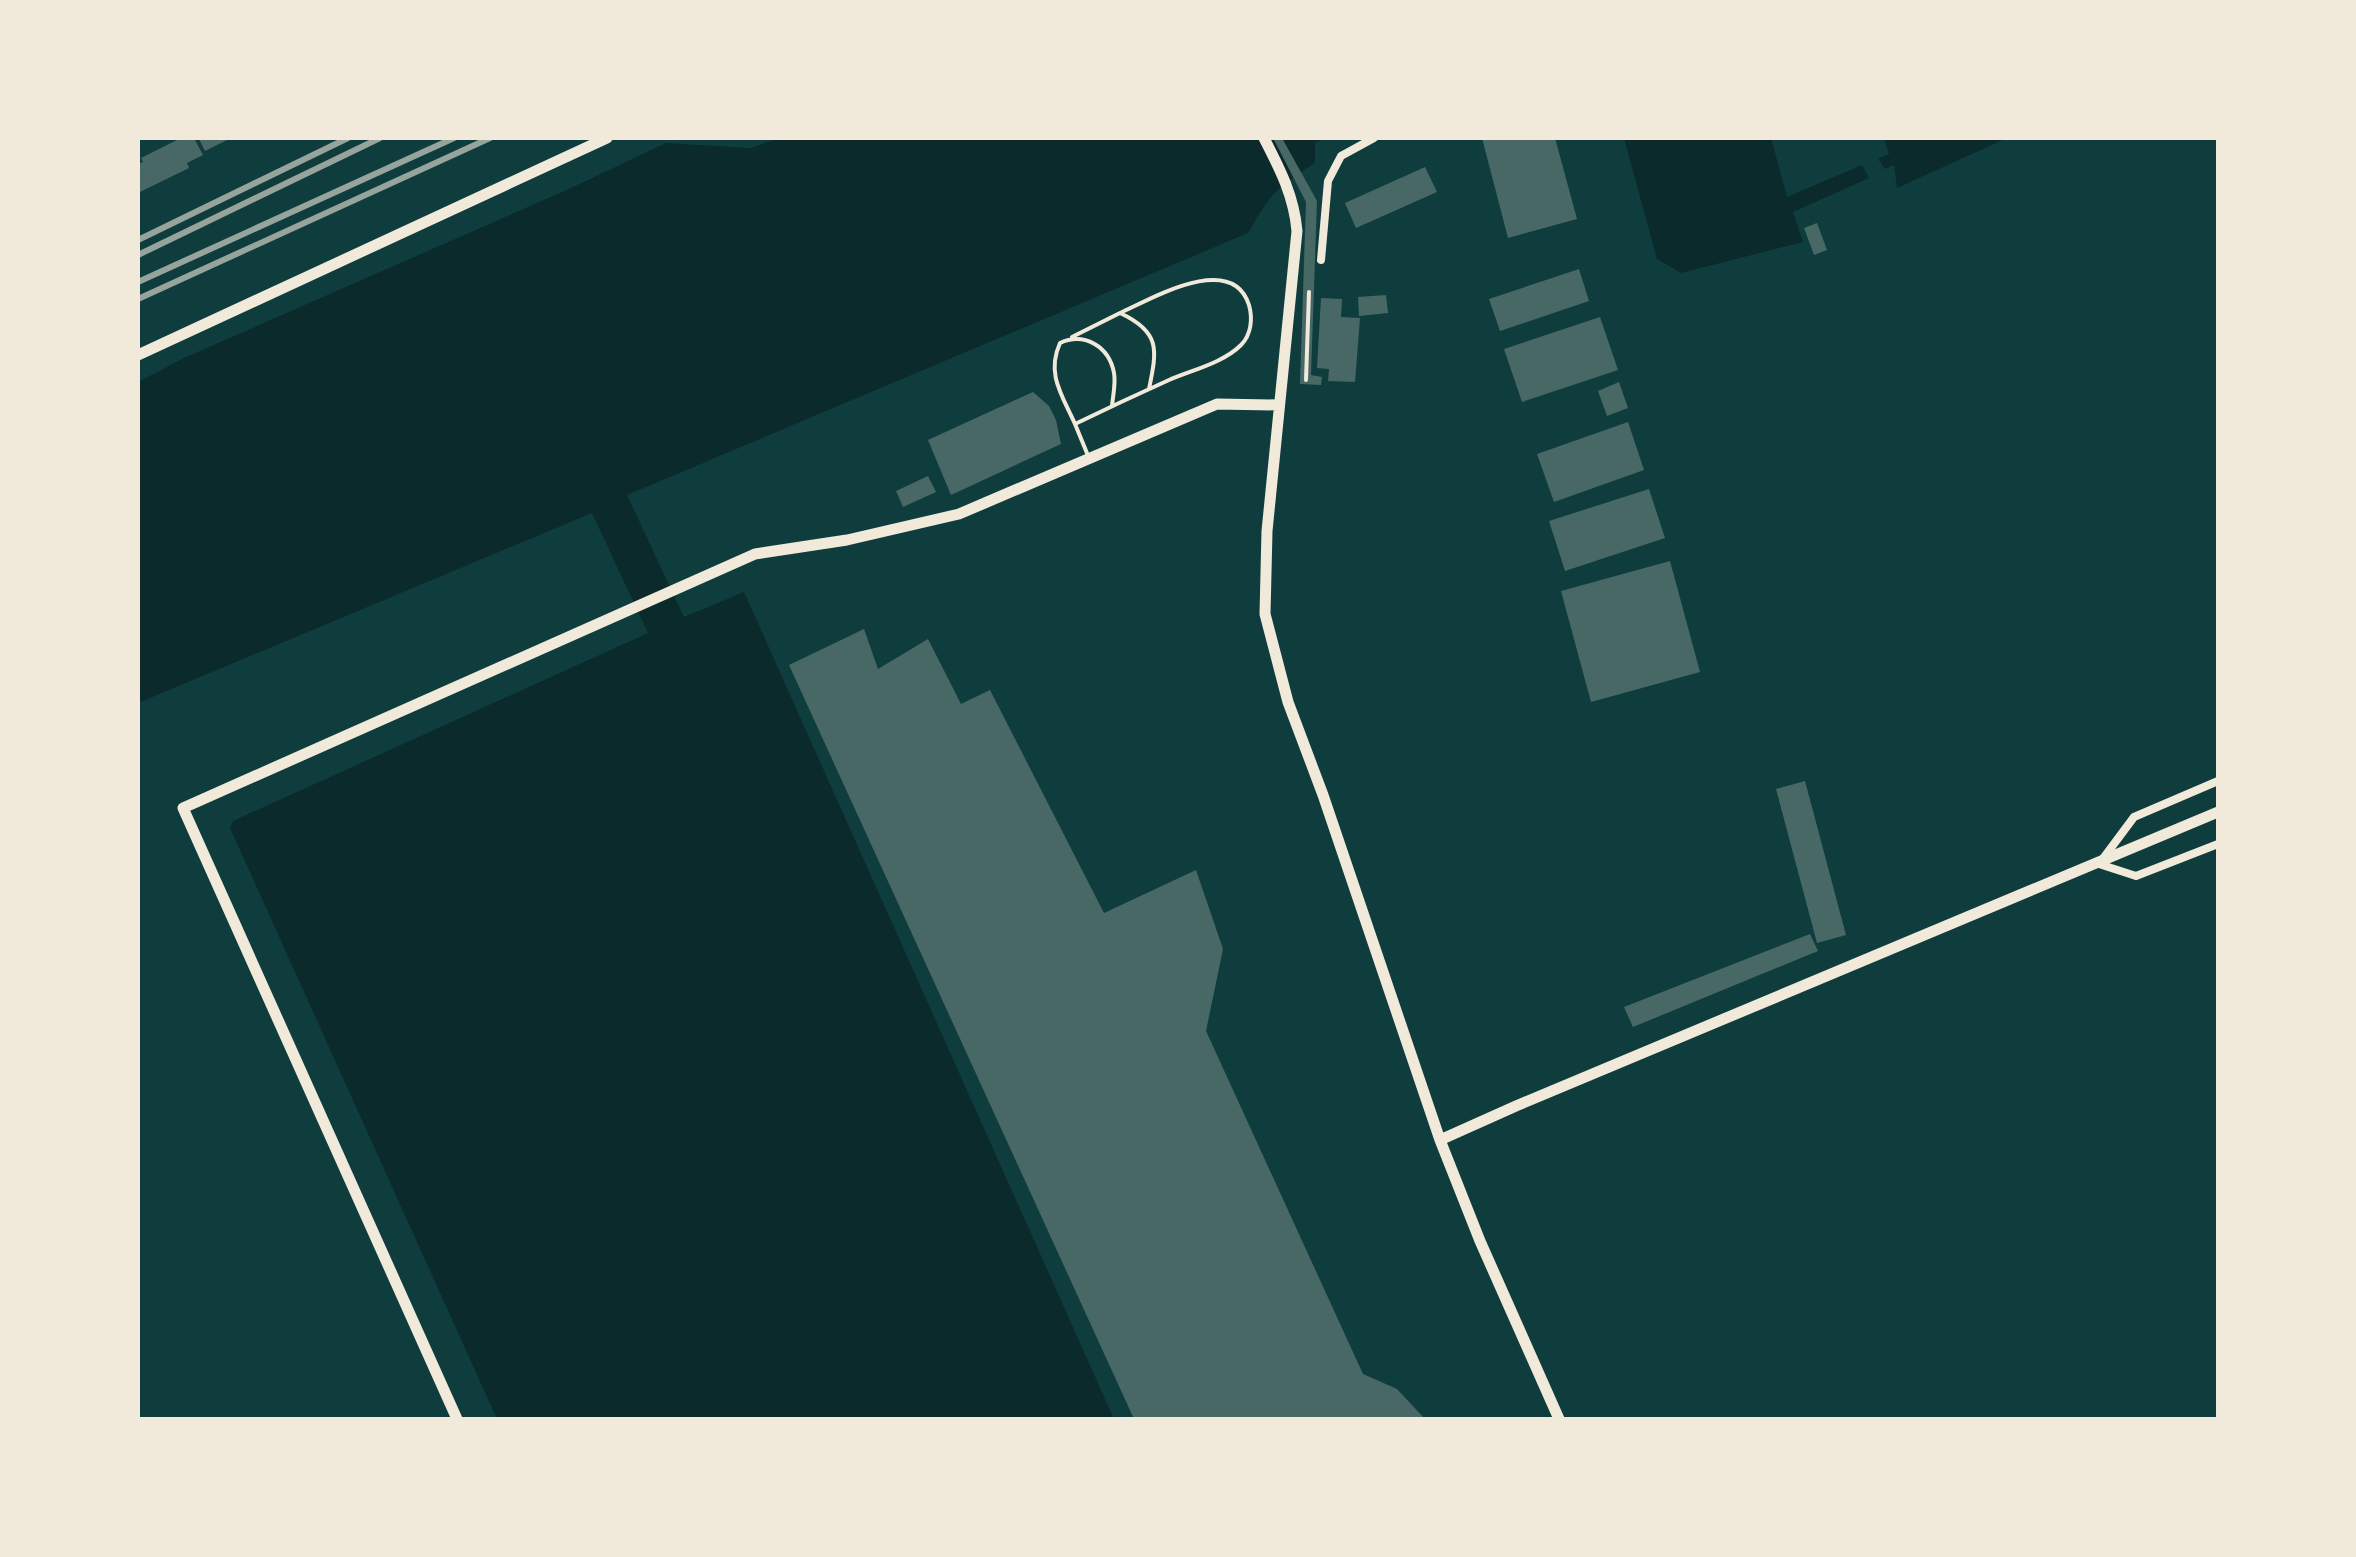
<svg xmlns="http://www.w3.org/2000/svg" width="2356" height="1557" font-family="Poppins,sans-serif">
<rect width="100%" height="100%" fill="#0f3d3e"/>
<path fill="#0a2a2b" d="M778 138H1325L1315 143V163C1276 188 1271 193 1248 233L627 495 684 617 744 592 1114 1419H497L230 828 233 821 648 633 592 513 138 703V382L184 358 569 189 666 143 751 148Z
M1624 138H1771L1787 197 1862 165 1869 178 1793 212 1803 242 1681 273 1657 259Z
M1884 138H2007L1897 188 1894 165 1885 169 1878 159 1889 154Z"/>
<path fill="#486865" d="M181 138H194L203 155 187 163 189 168 140 192 138 164 143 162 141 158Z
M202 138H231L205 151 199 139Z
M1273 138H1282L1317 201 1311 375 1322 377 1321 385 1300 384 1306 202Z
M1482 138H1555L1577 219 1508 238Z
M1425 167 1437 192 1356 228 1345 203Z
M1817 223 1827 250 1814 255 1804 228Z
M1579 269 1589 301 1500 331 1489 299Z
M1386 295 1388 313 1359 316 1358 297Z
M1321 298 1342 299 1341 317 1360 318 1355 382 1328 381 1329 369 1317 368Z
M1600 317 1618 370 1522 402 1504 349Z
M1619 382 1628 408 1607 416 1598 391Z
M1033 392 1049 406 1056 420 1061 444 951 495 928 440Z
M1628 422 1644 470 1554 502 1537 454Z
M928 476 936 492 903 507 896 491Z
M1649 489 1665 538 1565 571 1549 521Z
M1670 561 1700 672 1591 702 1561 591Z
M864 629 878 669 928 639 961 704 990 690 1104 913 1196 870 1223 949 1206 1031 1363 1374 1397 1389 1425 1419H1134L789 665Z
M1805 781 1846 935 1817 943 1776 789Z
M1810 934 1818 951 1633 1027 1624 1007Z"/>
<g fill="none" stroke-linecap="round" stroke-linejoin="round">
<path stroke="#f1e9da" stroke-width="4" d="M1306 380 1309 292"/>
<path stroke="#f1e9da" stroke-width="4" d="M1072 337 1120 313
M1075 424C1062 395 1046 374 1060 343 1084 332 1109 346 1114 373 1116 383 1113 395 1112 406
M1089 458 1075 424C1106 409 1138 394 1169 380 1192 370 1223 363 1241 345 1251 335 1253 319 1249 305 1232 251 1151 299 1120 313 1161 332 1157 350 1149 389"/>
<path stroke="#f1e9da" stroke-width="8" d="M1321 260 1328 181 1341 156 1374 138
M2218 781 2134 817 2099 864 2136 876 2218 844"/>
<path stroke="#f1e9da" stroke-width="11" d="M1264 138C1280 169 1294 196 1297 231L1267 531 1265 614 1288 702 1323 795 1440 1140 1480 1241 1559 1419
M138 355 607 138
M1440 1140 1516 1106 2218 812
M457 1419 183 808 755 554 847 540 959 514 1217 404 1278 405"/>
<path stroke="#97a49c" stroke-width="6" d="M138 240 348 138
M138 255 380 138
M138 282 454 138
M138 299 490 138"/>
</g>
<rect width="2356" height="1557" fill="none" stroke="#f1e9da" stroke-width="280"/>
</svg>
